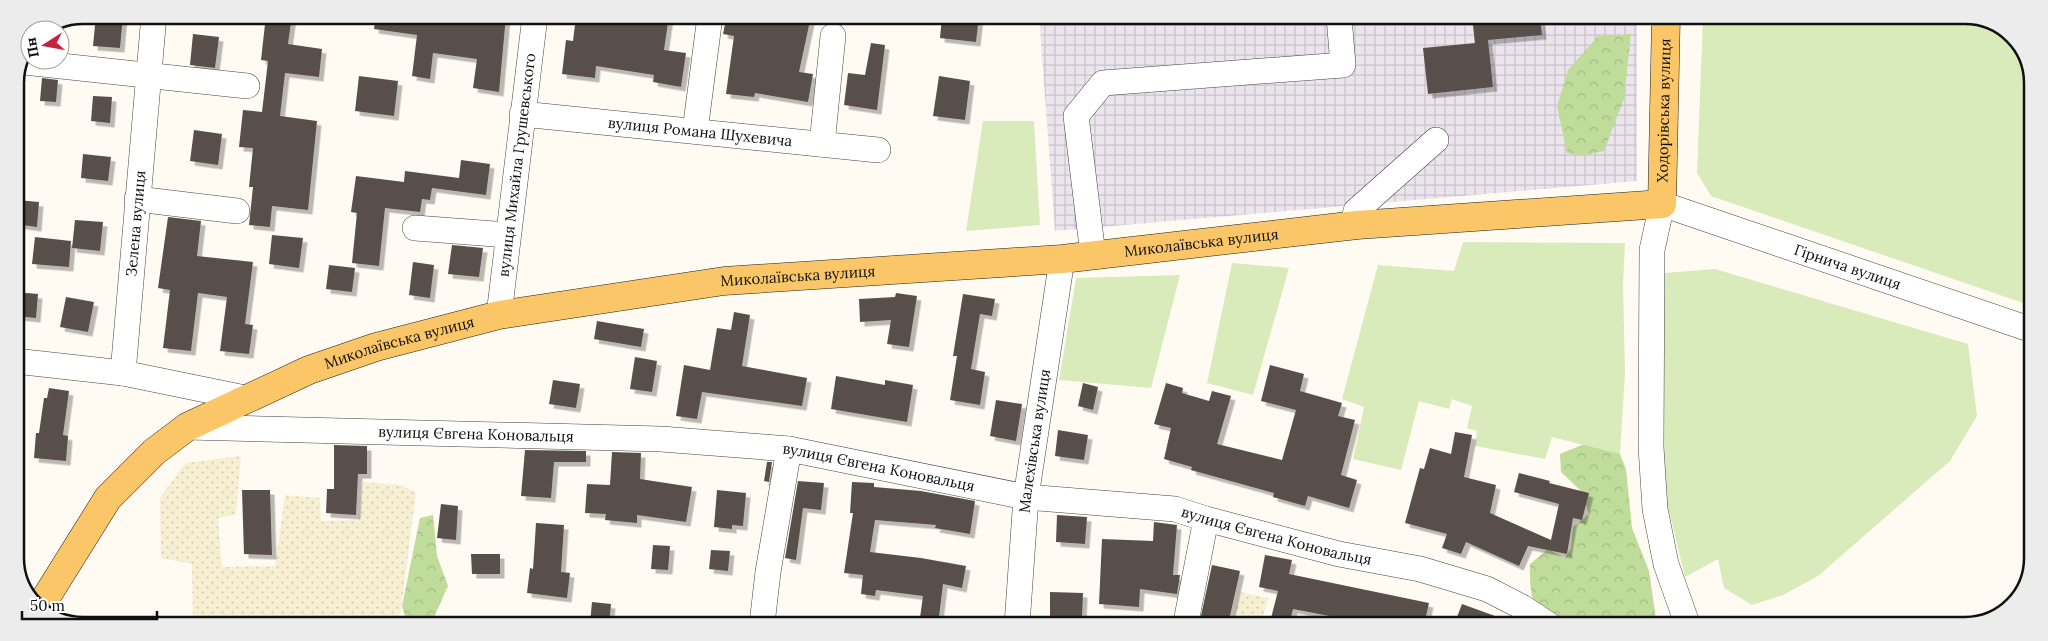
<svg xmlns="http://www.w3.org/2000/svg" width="2048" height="641" font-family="Lora,serif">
<defs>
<pattern id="industrial-grid" width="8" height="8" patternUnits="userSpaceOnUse" patternTransform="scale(1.25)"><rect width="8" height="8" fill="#ece5ee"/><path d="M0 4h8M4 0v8" fill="none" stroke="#c9c3cb"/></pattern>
<pattern id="farmland-dots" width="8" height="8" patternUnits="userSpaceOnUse" patternTransform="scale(1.25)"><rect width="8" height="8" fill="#f6efd2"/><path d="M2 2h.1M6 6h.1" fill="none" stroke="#d2ccb3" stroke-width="1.8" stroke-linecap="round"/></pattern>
<pattern id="forest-crowns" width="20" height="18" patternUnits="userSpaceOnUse" patternTransform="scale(1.25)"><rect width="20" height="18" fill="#bfdc9a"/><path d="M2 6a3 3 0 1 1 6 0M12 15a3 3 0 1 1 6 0" fill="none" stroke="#a3bc84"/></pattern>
<filter id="shadow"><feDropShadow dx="4.5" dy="4.5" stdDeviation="0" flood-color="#0004"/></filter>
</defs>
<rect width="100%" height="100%" fill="#fffbf3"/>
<path fill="url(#industrial-grid)" d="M1039 16 1637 17V181L1055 231Z"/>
<path fill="url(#farmland-dots)" d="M241 456 236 515 218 518 222 567 275 566 285 495 320 498 321 521 359 520 363 482 401 485 416 493 399 624H193L192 564 161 558 160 498 185 463Z
M1240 592 1268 598 1261 625H1231Z"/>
<path fill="url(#forest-crowns)" d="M1631 34 1624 99 1604 151 1581 156 1567 153 1557 106 1568 70 1598 36Z
M1601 437 1615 442 1626 469 1632 528 1649 571 1657 626 1542 625C1532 605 1529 587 1530 564L1548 549 1565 558 1571 548 1573 527 1589 514 1582 492 1561 472 1560 454Z
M433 515 437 556 448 586 434 617 435 624H407L402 606 420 518Z"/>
<path fill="#d9ebbb" d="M1703 17H1983L2016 38 2033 78 2032 306 1711 196 1697 173Z
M983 121H1034L1040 225 966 231Z
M1463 242 1625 243 1623 285 1625 373 1620 454 1552 437 1545 459 1475 446 1477 431 1467 428 1472 406 1452 399 1449 409 1419 401 1401 470 1353 459 1364 407 1342 399 1378 265 1454 271Z
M1232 263 1289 268 1253 395 1207 383Z
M1715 269 1968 344 1977 416 1950 461 1818 576 1783 595 1752 605 1724 588 1718 559 1685 577 1660 474 1665 273Z
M1180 275 1151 388 1059 380 1076 278Z"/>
<path fill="#594f4c" filter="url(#shadow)" d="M96 15H123L120 48 93 46Z
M266 15H292L288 44 322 49 319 77 285 73 280 116 317 121 308 210 272 206 270 227 249 225 253 187H249L253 148 239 147 243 110 262 112 268 61 261 60Z
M376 15H409L470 24 471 15 506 16 499 92 473 88 477 59 433 53 430 79 412 76 417 35 374 29Z
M576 16H602V19L652 24 653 16H669L664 50 686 53 681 87 653 82 654 75 596 66 595 78 562 74 566 40 573 41Z
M760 16H811L799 72 813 74 808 102 755 93 754 97 726 94 734 36 723 34 726 19 760 25Z
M942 16H979L976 42 940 38Z
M1472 17H1540L1542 35 1488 40 1493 87 1428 94 1423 48 1475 43Z
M193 34 219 37 215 68 190 65Z
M871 43 885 45 877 110 844 105 848 73 865 75Z
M359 76 398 81 394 116 355 111Z
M939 76 970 81 965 120 933 116Z
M42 78 58 80 56 102 40 101Z
M93 96 112 97 110 123 91 121Z
M194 130 222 134 218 165 190 161Z
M83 154 111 157 108 181 81 178Z
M461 160 490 164 486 195 432 188 430 200 422 199 420 212 385 208 379 266 352 263 357 213 351 212 356 176 404 182 405 171 459 178Z
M17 200 39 202 37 227 15 224Z
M168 217 201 221 197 256 253 262 245 324 253 325 249 354 220 351 227 297 198 293 191 351 163 348 170 290 158 288Z
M75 220 103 222 100 251 72 248Z
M272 235 303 238 299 268 269 264Z
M35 237 71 241 69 267 32 264Z
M452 245 483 248 479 277 448 274Z
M413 262 434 265 430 298 409 295Z
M329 265 355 268 352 292 326 289Z
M15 292 38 294 36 318 15 316Z
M896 293 917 296 909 347 887 344 891 320 860 322 859 299 895 297Z
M963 294 995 299 992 316 980 314 971 369 985 372 980 405 950 400 957 356H953Z
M66 297 94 302 88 332 60 327Z
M734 312 750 315 742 366 807 378 802 406 702 392 697 419 676 416 684 365 710 370 717 328 731 330Z
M597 321 644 329 641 347 594 339Z
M635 357 657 361 652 392 630 389Z
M1270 365 1304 374 1300 391 1342 403 1338 416 1355 420 1341 475 1357 480 1349 508 1308 496 1305 506 1273 497 1274 493 1191 470 1192 467 1164 459 1171 428 1154 424 1166 383 1183 388 1182 393 1209 401 1212 391 1231 396 1217 444 1282 460 1296 410 1261 401Z
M836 376 885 385V380L913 385 907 422 831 409Z
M553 380 580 384 576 408 549 404Z
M1083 383 1098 387 1093 410 1078 406Z
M49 388 69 391 63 435 68 436 66 461 34 458 36 433H39L44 398H47Z
M996 400 1022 404 1016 441 990 436Z
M1058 430 1088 435 1084 460 1055 456Z
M1455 432 1472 435 1464 477 1496 485 1490 513 1551 540 1559 504 1514 492 1519 473 1550 481 1549 483 1589 493 1582 520 1573 518 1567 554 1528 546 1519 566 1466 542 1461 554 1442 548 1447 534 1405 523 1420 468 1424 469 1430 448 1451 454Z
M334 445 367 446V474H358L356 515 326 513 327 489H334Z
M525 450 586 451V462H554L551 498 521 496Z
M612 452 641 453 640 479 692 487 686 522 637 515V523L605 520 606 514 585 513 587 484 610 485Z
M767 462H772L769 482 764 481Z
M798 481 824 483 821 510 803 508 796 560 785 558Z
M852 482 874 483V487L921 491 975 501 970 534 935 528 936 525 875 520 870 552 921 558 966 566 962 588 943 584 938 625H919L923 596 876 590 875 596 861 594 863 575 844 573 853 513H850Z
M242 490H270L272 555 244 554Z
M717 490 746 493 743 526 732 525V529L714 527Z
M441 504 458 506 456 540 437 538Z
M1057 515 1087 517 1085 544 1056 542Z
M1154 522 1177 525 1173 575H1180L1177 594 1140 589 1139 607 1099 604 1102 539 1153 541Z
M536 523 564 525 561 572 570 573 567 598 527 593 530 568 533 569Z
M653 545 670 546 668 570 651 569Z
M711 550 730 551 728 571 709 569Z
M471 554H500V574H472Z
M1265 555 1292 560 1289 574 1429 603 1424 625H1376L1293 609 1289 625 1270 622 1278 591 1259 587Z
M1212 565 1240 571 1228 625H1199Z
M1050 592 1083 593 1082 617 1050 616Z
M592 602 611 604 609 624H590Z
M1462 604 1517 624V625H1454Z"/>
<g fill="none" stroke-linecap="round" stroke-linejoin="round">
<defs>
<g id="minor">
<path d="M24 62 247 86"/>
<path id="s1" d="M522 114 878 150"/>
<path d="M695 131 709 24"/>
<path d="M822 144 833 36"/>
<path d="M137 199 237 211"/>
<path d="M1352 226 1356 211 1436 140"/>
<path d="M415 228 508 235"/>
<path d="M1093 255 1076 116 1103 83 1343 65 1339 17"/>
<path id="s2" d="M499 315 535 16"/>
<path d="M15 361 123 373 245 398"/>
<path id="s3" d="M123 373 154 15"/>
<path id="s4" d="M187 427 661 439 789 449 1026 497 1175 509 1206 519 1339 554 1420 569 1487 589 1522 607 1549 625"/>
<path d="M1187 617 1206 519"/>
<path d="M762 624 768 572 789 449"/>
<path id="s5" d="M1017 625 1026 497 1062 259"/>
<path id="s6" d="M1688 626 1666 564 1655 509 1651 447 1652 250 1662 204 2032 330"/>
</g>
<g id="major">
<path id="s7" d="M40 607 108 498 154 452 187 427 309 370 376 347 499 315 724 281 1062 259 1357 225 1662 204 1666 17"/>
</g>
</defs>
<use href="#minor" stroke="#434343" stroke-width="26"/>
<use href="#major" stroke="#212121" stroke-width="29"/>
<use href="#minor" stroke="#fff" stroke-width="25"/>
<use href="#major" stroke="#fbc667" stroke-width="28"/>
</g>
<g text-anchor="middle" stroke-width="5" stroke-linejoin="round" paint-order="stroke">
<g font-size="15" fill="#101010" stroke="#fff">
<text dy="5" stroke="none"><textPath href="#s7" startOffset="1830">Ходорівська вулиця</textPath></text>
<text dy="5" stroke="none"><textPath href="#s1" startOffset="179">вулиця Романа Шухевича</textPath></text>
<text dy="5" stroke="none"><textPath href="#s2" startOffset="151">вулиця Михайла Грушевського</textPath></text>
<text dy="5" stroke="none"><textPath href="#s3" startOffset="150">Зелена вулиця</textPath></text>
<text dy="5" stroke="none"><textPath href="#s7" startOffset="1274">Миколаївська вулиця</textPath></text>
<text dy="5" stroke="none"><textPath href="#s6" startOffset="624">Гірнича вулиця</textPath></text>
<text dy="5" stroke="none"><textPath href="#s7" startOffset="869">Миколаївська вулиця</textPath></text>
<text dy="5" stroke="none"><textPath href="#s7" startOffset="464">Миколаївська вулиця</textPath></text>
<text dy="5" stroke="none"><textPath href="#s4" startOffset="289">вулиця Євгена Коновальця</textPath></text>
<text dy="5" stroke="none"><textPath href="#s5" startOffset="185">Малехівська вулиця</textPath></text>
<text dy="5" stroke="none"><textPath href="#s4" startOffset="694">вулиця Євгена Коновальця</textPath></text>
<text dy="5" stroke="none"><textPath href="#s4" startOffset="1099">вулиця Євгена Коновальця</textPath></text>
</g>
</g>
<path d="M0 0H2048V641H0ZM83 24H1965A59 59 0 0 1 2024 83V558A59 59 0 0 1 1965 617H83A59 59 0 0 1 24 558V83A59 59 0 0 1 83 24Z" fill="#ececec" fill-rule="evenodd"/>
<path fill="none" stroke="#101010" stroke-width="2.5" d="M83 24H1965A59 59 0 0 1 2024 83V558A59 59 0 0 1 1965 617H83A59 59 0 0 1 24 558V83A59 59 0 0 1 83 24Z"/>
<g transform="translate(45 45) rotate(259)"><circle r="24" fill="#ffffff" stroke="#9f9f9f"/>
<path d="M0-4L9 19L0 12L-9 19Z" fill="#c4233e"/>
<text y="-8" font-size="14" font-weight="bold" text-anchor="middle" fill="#101010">Пн</text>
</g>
<path d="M22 611v8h135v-8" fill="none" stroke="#101010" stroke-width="2.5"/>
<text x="30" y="611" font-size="15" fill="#101010" stroke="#ffffff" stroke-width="4" paint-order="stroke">50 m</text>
</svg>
